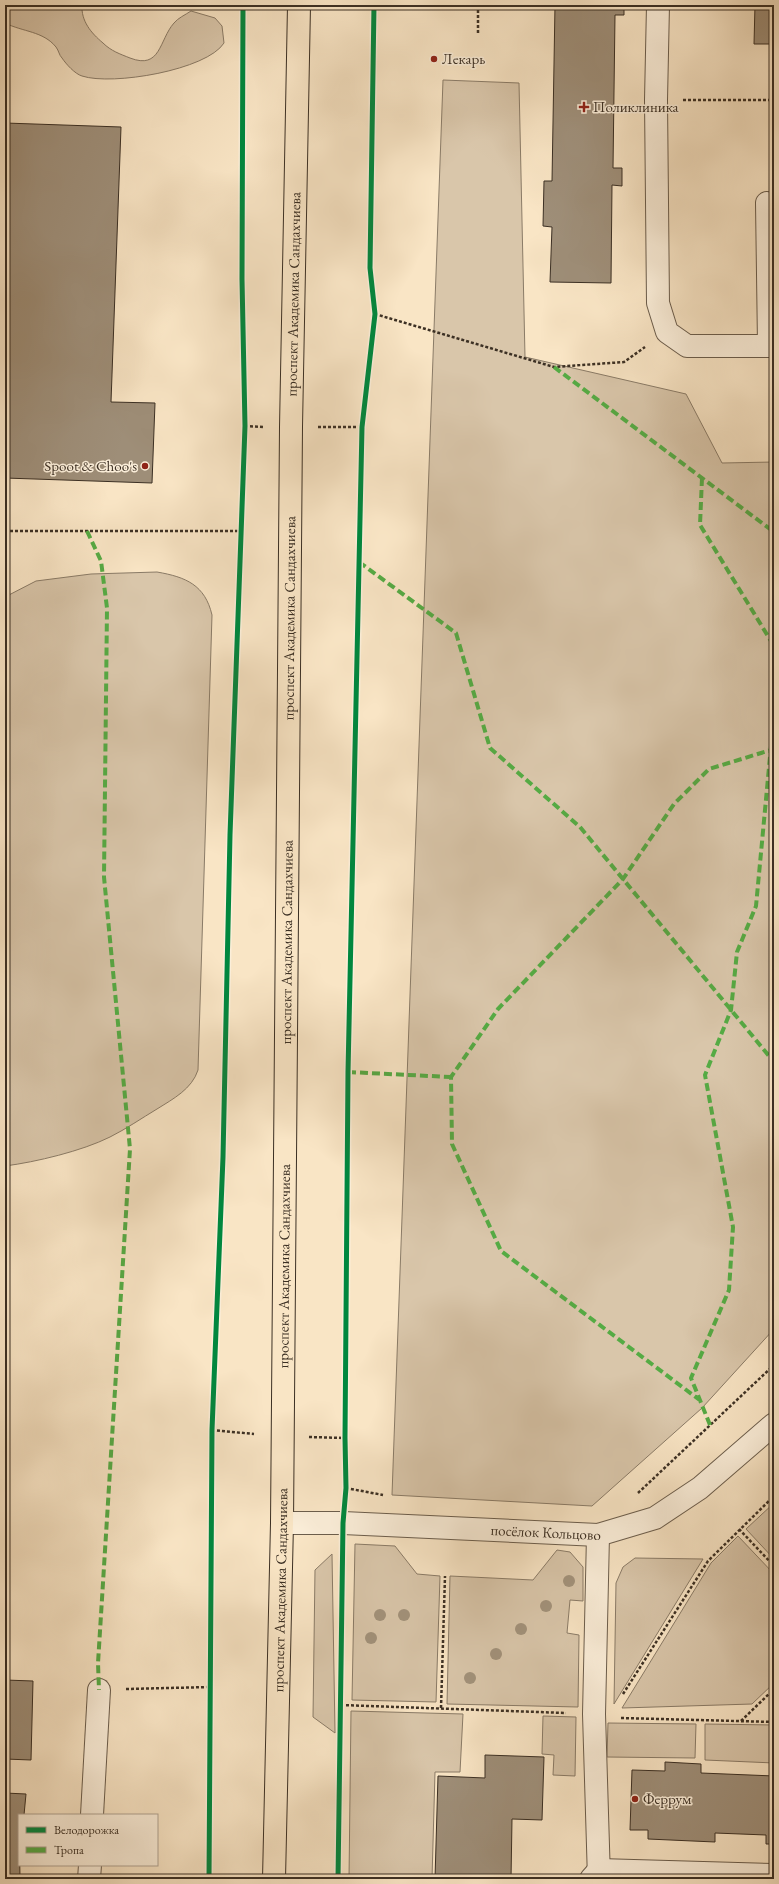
<svg xmlns="http://www.w3.org/2000/svg" width="779" height="1884" font-family="'EB Garamond',serif">
<rect width="100%" height="100%" fill="#f9e5c5"/>
<filter id="stains"><feTurbulence type="fractalNoise" baseFrequency=".005" numOctaves="4"/><feColorMatrix values="0 0 0 0 .2 0 0 0 0 .09 0 0 0 0 .02 0 0 0 .5 -.17"/></filter>
<radialGradient id="worn" r=".72"><stop offset=".6" stop-color="#630" stop-opacity="0"/><stop offset="1" stop-color="#630" stop-opacity=".3"/></radialGradient>
<path fill="#d9c6aa" stroke="#8a7b67" d="M5 5H82C81 21 91 33 103 43 111 51 120 54 130 58 161 70 159 40 174 23 178 18 185 15 191 11L215 18 222 26 224 43C207 70 112 86 82 76 75 74 66 64 62 58 59 55 59 51 56 47 43 31 23 32 5 23Z
M443 80 519 83 525 357 686 394 722 463 774 462V1188L771 1201 774 1203V1329L702 1408 592 1506 392 1495Z
M157 572C186 577 205 585 212 615L198 1070C192 1089 173 1099 157 1109 142 1118 126 1129 110 1137 82 1151 36 1162 5 1166V597L36 581 91 574Z
M774 1503V1559L746 1529Z
M738 1536 774 1574V1683L752 1704 622 1708 711 1563Z
M355 1544 395 1546 417 1574 440 1576 436 1702 352 1700Z
M557 1550 570 1552 583 1567V1601L570 1600 567 1633 579 1635 578 1707 447 1704 450 1576 533 1580Z
M332 1554 335 1733 313 1717 315 1570Z
M635 1558 703 1559 614 1704 616 1583 623 1567Z
M351 1711 463 1714 460 1772H435L432 1879H349Z
M543 1716 576 1717 575 1776 553 1775 554 1755 542 1754Z
M608 1723 696 1724 695 1758 607 1757Z
M705 1724 774 1725V1763L705 1760Z"/>
<path fill="#9e8e78" stroke="#3c3024" d="M555 5H624V15H615L613 168H622V186L612 185 611 283 550 282 552 227 543 226 544 181H552Z
M755 5H774V44H754Z
M5 123 121 127 111 402 155 403 152 483 5 478Z
M5 1680 33 1681 31 1760 5 1759Z
M485 1755 544 1757 542 1820 512 1819 511 1879H435L438 1776 485 1778Z
M665 1762 701 1764V1773L774 1776V1844H766V1835L715 1833V1842L648 1839V1830H630L632 1770 665 1771Z
M5 1793 26 1794 24 1815H19L20 1879H5Z"/>
<g fill="none" stroke-linecap="round" stroke-linejoin="round">
<defs>
<g id="minor">
<path d="M658 5 656 100 658 303 667 332 687 346H774"/>
<path d="M767 203 769 345"/>
<path id="s1" d="M282 1523H343L598 1535 655 1518 700 1488 774 1424"/>
<path d="M598 1535 594 1714 599 1879"/>
<path d="M92 1815 99 1690"/>
<path d="M89 1879 90 1865"/>
<path d="M591 1879 599 1870 774 1875"/>
</g>
<g id="major">
<path id="s2" d="M274 1879 282 1523 291 427 299 5"/>
</g>
</defs>
<use href="#minor" stroke="#6b5d4c" stroke-width="24"/>
<use href="#major" stroke="#3c3024" stroke-width="24"/>
<path stroke="#3c3024" stroke-width="2.5" stroke-dasharray="3 2" stroke-linecap="butt" d="M478 33V5
M683 100H774
M375 314 554 367 624 362 645 347
M245 426 263 427
M318 427H362
M5 531H240
M212 1430 254 1434
M309 1437 345 1438
M346 1488 383 1495
M638 1493 774 1365
M345 1497 348 1072 362 427 375 314 370 268 374 5
M739 1529 774 1566
M126 1689 211 1687
M623 1694 708 1561 774 1496
M341 1705 566 1713
M441 1708 445 1576
M621 1718 774 1722
M741 1721 774 1689
M209 1879 212 1430 223 1157 230 835 245 426 242 279 243 5
M338 1879 343 1550"/>
<use href="#minor" stroke="#fbeed9" stroke-width="22"/>
<use href="#major" stroke="#f9e5c5" stroke-width="22"/>
<path stroke="#55ab44" stroke-width="4" stroke-dasharray="8 4" stroke-linecap="butt" d="M554 367 774 532
M702 478 700 525 774 646
M87 531 101 561 107 608 104 877 130 1149 98 1663 99 1690
M359 562 456 633 490 748 580 827 774 1062
M348 1072 451 1077
M701 1401 501 1251 452 1144 451 1077 498 1009 623 879 674 804 709 769 774 749
M710 1425 691 1378 729 1290 733 1227 705 1075 731 1010 737 952 756 906 774 714"/>
<defs>
<path id="cycleway" d="M209 1879 212 1430 223 1157 230 835 245 426 242 279 243 5
M338 1879 343 1523 346 1488 345 1438 348 1072 362 427 375 314 370 268 374 5"/>
</defs>
<use href="#cycleway" stroke="#fbeed9" stroke-width="8"/>
<use href="#cycleway" stroke="#00873e" stroke-width="5"/>
</g>
<g fill="#a2927b">
<circle cx="569" cy="1581" r="6"/>
<circle cx="546" cy="1606" r="6"/>
<circle cx="380" cy="1615" r="6"/>
<circle cx="404" cy="1615" r="6"/>
<circle cx="521" cy="1629" r="6"/>
<circle cx="371" cy="1638" r="6"/>
<circle cx="496" cy="1654" r="6"/>
<circle cx="470" cy="1678" r="6"/>
</g>
<g fill="#8f2418" stroke="#fbeed9" stroke-width="1.5">
<circle cx="434" cy="59" r="4"/>
<path d="M582 101h4v4h4v4h-4v4h-4v-4h-4v-4h4z"/>
<circle cx="145" cy="466" r="4"/>
<circle cx="635" cy="1799" r="4"/>
</g>
<g text-anchor="middle" stroke-width="3" stroke-linejoin="round" paint-order="stroke">
<g font-size="15" fill="#3c3024" stroke="#fbeed9" text-anchor="start">
<text x="442" y="64">Лекарь</text>
<text x="593" y="112">Поликлиника</text>
<text x="137" y="471" text-anchor="end">Spoot &amp; Choo's</text>
<text x="643" y="1804">Феррум</text>
</g>
<g font-size="15" fill="#3c3024" stroke="#fbeed9">
<text dy="5" stroke="none"><textPath href="#s2" startOffset="1585">проспект Академика Сандахчиева</textPath></text>
<text dy="5" stroke="none"><textPath href="#s2" startOffset="1261">проспект Академика Сандахчиева</textPath></text>
<text dy="5" stroke="none"><textPath href="#s2" startOffset="937">проспект Академика Сандахчиева</textPath></text>
<text dy="5" stroke="none"><textPath href="#s2" startOffset="613">проспект Академика Сандахчиева</textPath></text>
<text dy="5" stroke="none"><textPath href="#s1" startOffset="264">посёлок Кольцово</textPath></text>
<text dy="5" stroke="none"><textPath href="#s2" startOffset="289">проспект Академика Сандахчиева</textPath></text>
</g>
</g>
<rect width="779" height="1884" fill="none" stroke="#f9e5c5" stroke-width="20"/>
<rect x="6" y="6" width="767" height="1872" fill="none" stroke="#3c3024" stroke-width="2"/>
<rect x="10" y="10" width="759" height="1864" fill="none" stroke="#3c3024"/>
<rect x="18" y="1814" width="140" height="52" fill="#fbeed9" stroke="#afa291"/>
<rect x="26" y="1827" width="20" height="6" fill="#00873e" stroke="#afa291"/>
<text x="54" y="1834" font-size="12" fill="#3c3024">Велодорожка</text>
<rect x="26" y="1847" width="20" height="6" fill="#55ab44" stroke="#afa291"/>
<text x="54" y="1854" font-size="12" fill="#3c3024">Тропа</text>
<rect width="100%" height="100%" filter="url(#stains)"/>
<rect width="100%" height="100%" fill="url(#worn)"/>
</svg>
